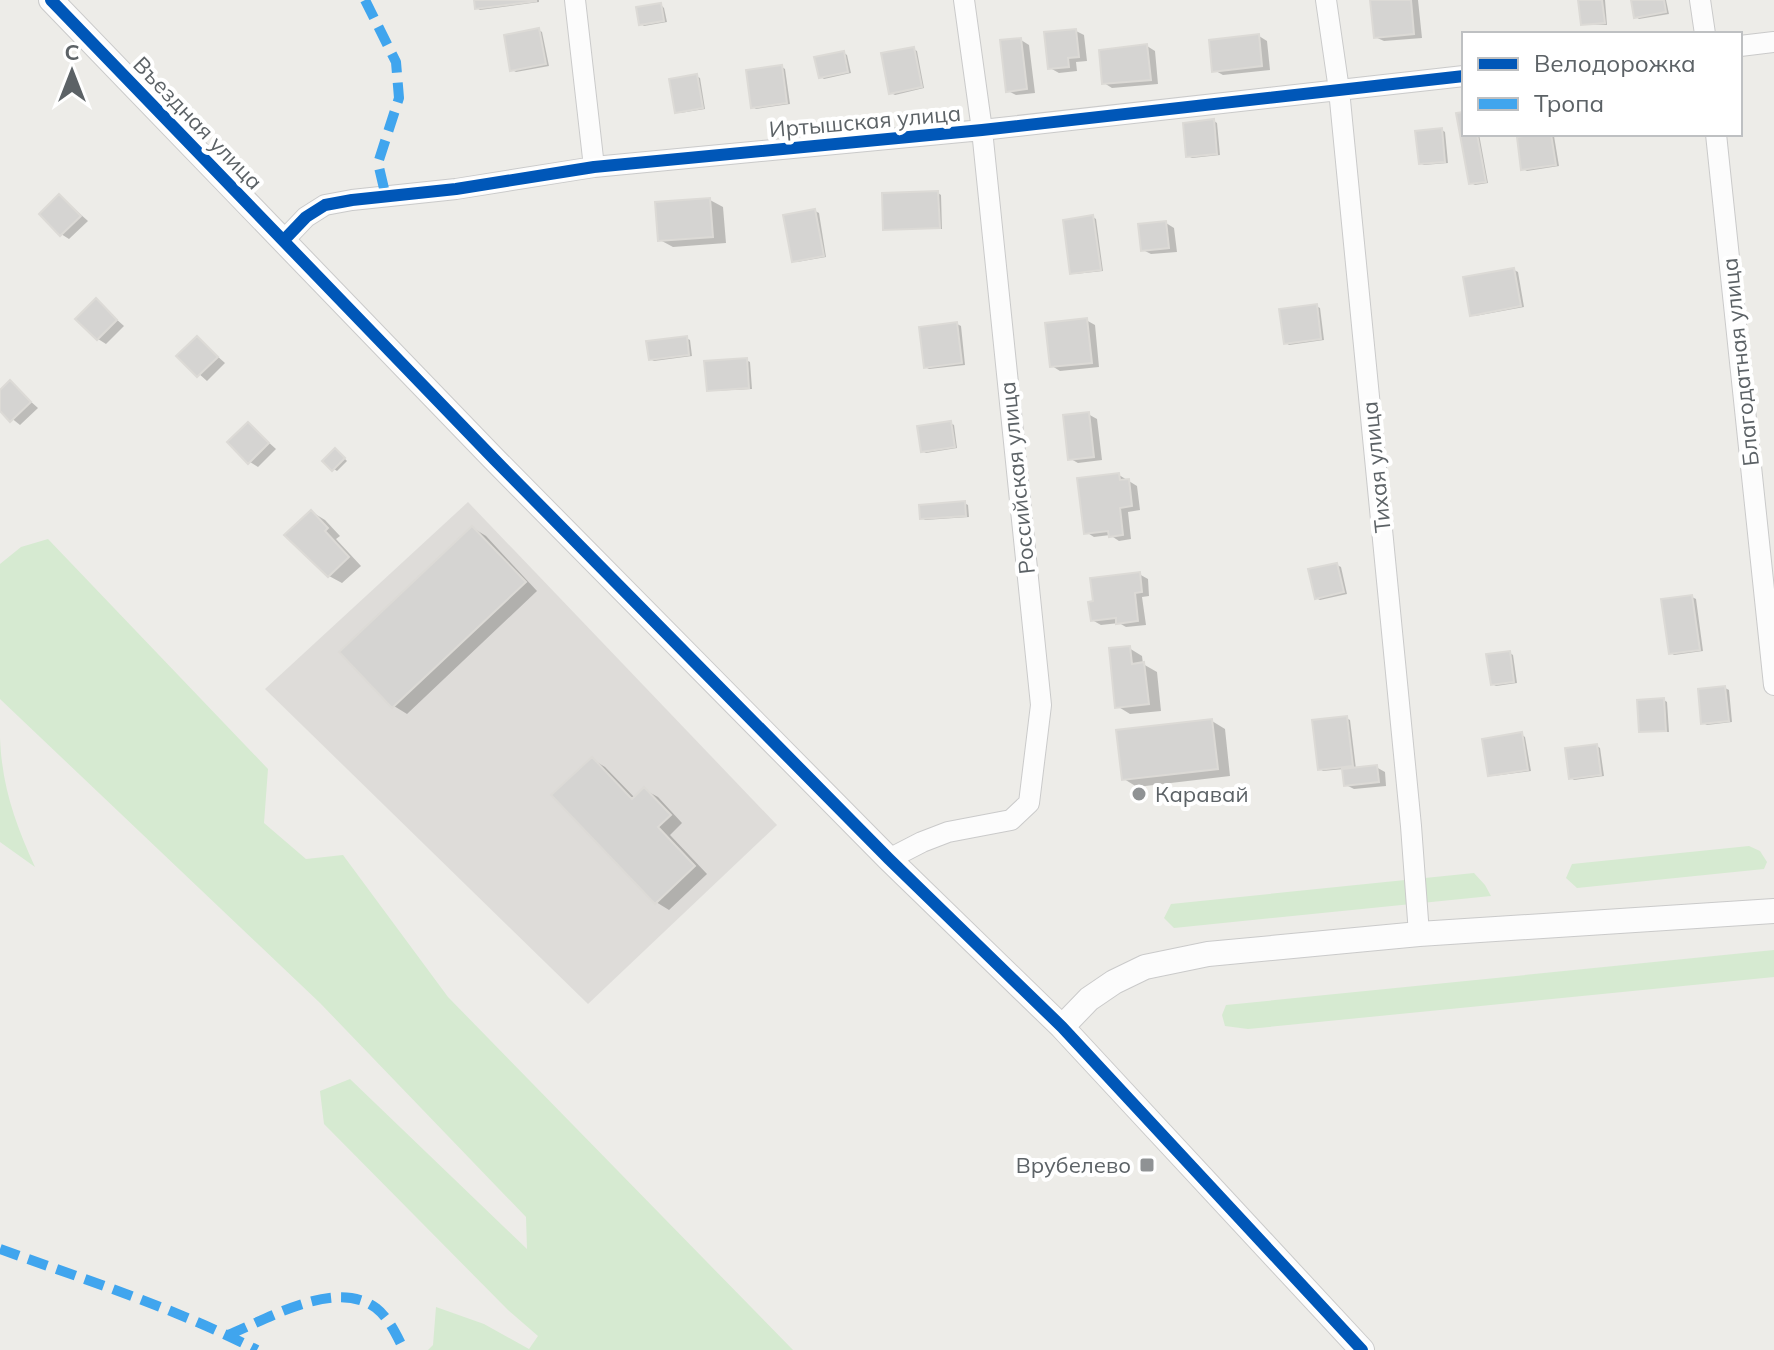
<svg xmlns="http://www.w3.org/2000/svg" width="1774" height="1350" font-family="Mulish,sans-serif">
<rect width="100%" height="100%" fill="#edece8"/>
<path fill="#dedcd9" d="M468 502 777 825 588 1004 265 689Z"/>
<path fill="#d6ead1" d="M48 539 268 769 264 823 306 859 343 855 448 997 793 1350H428L433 1345 436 1307 484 1324 529 1349 538 1336 508 1310 324 1124 320 1091 350 1079 527 1249 526 1217 320 1003 0 699V564L21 547Z
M0 738C2 787 15 823 35 867L0 842Z
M1749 846 1760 851 1767 862 1764 869 1577 888 1566 878 1572 864Z
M1474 873 1485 885 1491 896 1174 928 1164 918 1171 904Z
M1774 950V977L1248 1029 1225 1026 1222 1015 1226 1005Z"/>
<path fill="#0003" d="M476 0H539V2L480 10 477 8Z
M1372 0H1418L1422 38 1384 41 1375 37Z
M1580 0H1605L1607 25 1583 24Z
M1633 0H1666L1669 14 1639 19 1636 17Z
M661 5 664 8 667 22 644 26 641 24Z
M539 30 542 32 549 66 516 72 512 70Z
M1076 31 1084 35 1087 61 1076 62 1077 71 1059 73 1050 68Z
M1259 36 1267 41 1270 70 1223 75 1214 70Z
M1021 40 1029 45 1035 93 1016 95 1008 91Z
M1147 46 1155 51 1158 84 1112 88 1104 83Z
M913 49 917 51 924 88 895 95 891 93Z
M844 53 847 55 851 73 824 79 821 77Z
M782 67 785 69 790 104 756 109 753 107Z
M696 76 700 78 705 109 680 113 677 111Z
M1464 114V134H1479L1488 183 1475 185 1471 183 1459 115Z
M1214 121 1217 123 1220 155 1192 158 1188 156Z
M1442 130 1445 132 1448 163 1424 165 1420 163Z
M1549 134 1554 136 1559 166 1527 171 1523 169Z
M938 193 941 195 942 229H885Z
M60 196 88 221 69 239 61 234Z
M710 200 723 207 726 243 673 247 660 240Z
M815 211 819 213 826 257 797 262 794 260Z
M1093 217 1096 219 1103 271 1075 274 1072 272Z
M1166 223 1174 228 1177 252 1151 254 1143 250Z
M1514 270 1518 272 1524 307 1475 316 1471 314Z
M96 301 124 326 106 344 98 339Z
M1316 306 1320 308 1324 340 1289 345 1286 343Z
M1086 320 1095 325 1099 367 1060 371 1052 366Z
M957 324 961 326 965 365 929 369 925 367Z
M197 338 225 363 207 381 179 356Z
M686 338 690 340 692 356 654 361 650 359Z
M746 360 750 362 752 389 712 391 709 389Z
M10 383 38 408 20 425 0 409V392Z
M1088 414 1097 419 1102 460 1078 463 1069 458Z
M950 423 954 425 957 448 926 453 922 451Z
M248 424 276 449 258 467 250 462Z
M339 453 347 461 337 471 334 469Z
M1119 475 1137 486 1140 510 1128 512 1131 539 1119 541 1110 535 1094 537 1086 532Z
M964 503 968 505 969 517 925 520 922 518Z
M312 512 325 520 340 536 336 539 361 566 342 583 329 576Z
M473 528 486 536 537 591 407 714 394 706 342 652Z
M1337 565 1341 567 1347 594 1320 600 1316 598Z
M1139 574 1148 579 1149 596 1142 597 1146 625 1126 627 1119 623 1101 625 1092 620Z
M1692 597 1696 599 1703 651 1674 655 1671 653Z
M1129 648 1142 656 1143 664 1157 672 1161 711 1130 714 1117 706Z
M1510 653 1513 655 1517 683 1496 686 1492 684Z
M1725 688 1729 690 1732 722 1707 725 1703 723Z
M1664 700 1667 702 1669 732 1641 731Z
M1346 718 1350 720 1356 769 1376 767 1385 772 1386 786 1354 789 1346 785 1344 769 1323 771 1320 769Z
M1212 721 1225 729 1230 776 1137 787 1124 779Z
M1522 735 1525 737 1531 771 1493 776 1489 774Z
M1597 746 1600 748 1604 776 1574 780 1571 778Z
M592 759 605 767 635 798 645 790 658 797 682 823 670 835 707 874 669 910 656 902Z"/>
<path fill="#d5d4d2" stroke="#dcdad6" stroke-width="2" d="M474 0H536V1L475 9Z
M1370 0H1411L1414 34 1374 38Z
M1578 0H1602L1605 23 1581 25Z
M1631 0H1664L1666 12 1634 18Z
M661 3 664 21 639 25 636 7Z
M539 28 546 64 510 71 504 35Z
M1076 29 1079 57 1068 58 1069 67 1048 69 1044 32Z
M1259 34 1262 66 1212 72 1209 40Z
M1021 38 1027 89 1006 92 1000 40Z
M1147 44 1151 80 1102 84 1099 50Z
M914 47 922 87 889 94 881 53Z
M844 51 848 72 819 78 814 57Z
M782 65 787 103 751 108 746 70Z
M697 74 703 108 675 113 669 79Z
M1464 112V134H1477L1486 182 1469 184 1456 113Z
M1214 119 1217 154 1186 157 1183 123Z
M1442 128 1445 162 1419 164 1415 131Z
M1535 134H1551L1556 165 1521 170 1517 137Z
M938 191 940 228 883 230 882 193Z
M59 194 81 216 60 236 39 214Z
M710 198 713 237 658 241 655 202Z
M815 209 824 256 792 262 783 215Z
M1093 215 1101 270 1070 274 1063 220Z
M1166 221 1169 248 1141 251 1138 224Z
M1514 268 1521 306 1470 316 1463 277Z
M96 298 117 320 97 340 75 319Z
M1317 304 1321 339 1284 344 1279 309Z
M1087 318 1092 363 1050 367 1045 323Z
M957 322 962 363 924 368 919 327Z
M197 336 218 357 197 377 176 356Z
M687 336 689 355 649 360 646 341Z
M747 358 749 388 707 391 704 361Z
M10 380 31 402 10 422 0 411V390Z
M1089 412 1094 457 1068 460 1063 415Z
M951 421 955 447 921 452 917 426Z
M248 422 269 443 248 464 227 442Z
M335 448 345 458 332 471 322 461Z
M1119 473 1120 480 1129 479 1132 506 1120 508 1123 535 1109 537 1108 531 1084 534 1077 478Z
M965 501 966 516 920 519 919 505Z
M311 510 328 528 325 531 349 557 328 577 284 535Z
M472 526 526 582 392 708 339 652Z
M1337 563 1344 592 1315 599 1308 569Z
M1140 572 1142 592 1135 593 1138 621 1116 624V618L1091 621 1088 602 1093 601 1090 578Z
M1692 595 1700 650 1669 654 1661 599Z
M1130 646 1132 664 1144 662 1149 704 1115 708 1109 648Z
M1510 651 1514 682 1491 685 1486 654Z
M1725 686 1729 721 1701 724 1698 689Z
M1664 698 1666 731 1639 732 1637 700Z
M1347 716 1353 766 1318 770 1312 720Z
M1212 719 1218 769 1122 780 1116 730Z
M1522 732 1528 770 1488 776 1482 739Z
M1597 744 1601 775 1569 779 1565 748Z
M592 757 632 799 644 787 671 815 658 827 695 866 655 904 551 795Z
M1377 765 1379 782 1344 786 1342 769Z"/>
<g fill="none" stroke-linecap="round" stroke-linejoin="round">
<defs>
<path id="minor" d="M575 0 594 167
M1326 0 1339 90 1411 826 1419 934
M1700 0 1705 34
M1740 46 1774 42
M1716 134 1774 685
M284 240 306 217 325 205 352 200 456 189 594 167 982 130 1464 76
M889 859 922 842 948 832 1011 820 1029 803 1041 705 982 130 964 0"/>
<path id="tertiary" d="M51 0 494 459 889 859 1062 1027 1362 1350
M1062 1027 1089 999 1114 982 1145 967 1208 954 1419 934 1774 911"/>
</defs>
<use href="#minor" stroke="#cacaca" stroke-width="22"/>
<use href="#tertiary" stroke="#cacaca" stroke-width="26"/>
<use href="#minor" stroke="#fcfcfc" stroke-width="20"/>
<use href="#tertiary" stroke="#fcfcfc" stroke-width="24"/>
<path stroke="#40a5ee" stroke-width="10" stroke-dasharray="20 10" stroke-linecap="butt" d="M365 0 396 62 399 98 378 163 386 197
M0 1249C86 1280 175 1308 257 1350
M228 1335C268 1319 335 1278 376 1308 389 1318 397 1336 404 1350"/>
<defs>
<path id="cycleway" d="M51 0 494 459 889 859 1062 1027 1362 1350
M284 240 306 217 325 205 352 200 456 189 594 167 982 130 1464 76"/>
</defs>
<use href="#cycleway" stroke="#fff" stroke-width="17"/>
<use href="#cycleway" stroke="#0057b8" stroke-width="12"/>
</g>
<g fill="#8f9294" stroke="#fff" stroke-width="3">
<circle cx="1139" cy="794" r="8"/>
<rect x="1139" y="1157" width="16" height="16" rx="4"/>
</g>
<g text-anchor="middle" stroke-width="8" stroke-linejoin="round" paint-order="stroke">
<g font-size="22" fill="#5c6266" stroke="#fff">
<text transform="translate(865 121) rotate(-5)" y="8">Иртышская улица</text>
<text transform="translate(198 123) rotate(46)" y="8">Въездная улица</text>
<text transform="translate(1740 362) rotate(-96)" y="8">Благодатная улица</text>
<text transform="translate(1376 467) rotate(-96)" y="8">Тихая улица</text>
<text transform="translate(1017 478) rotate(-96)" y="8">Российская улица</text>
</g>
<g font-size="22" fill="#5c6266" stroke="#fff" text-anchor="start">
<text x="1155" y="802">Каравай</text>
<text x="1131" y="1173" text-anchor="end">Врубелево</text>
</g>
</g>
<rect x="1462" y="32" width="280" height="104" fill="#ffffff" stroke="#bec0c2" stroke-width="2"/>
<rect x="1478" y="58" width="40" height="12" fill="#0057b8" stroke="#bec0c2" stroke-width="2"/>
<text x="1534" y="72" font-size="24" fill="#5c6266">Велодорожка</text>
<rect x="1478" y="98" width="40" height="12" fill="#40a5ee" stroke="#bec0c2" stroke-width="2"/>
<text x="1534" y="112" font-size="24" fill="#5c6266">Тропа</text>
<g transform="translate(72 72)" stroke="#ffffff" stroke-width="6" paint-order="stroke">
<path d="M0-6L14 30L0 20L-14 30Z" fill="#5c6266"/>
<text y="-12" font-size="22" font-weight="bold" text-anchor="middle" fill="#5c6266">С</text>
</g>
</svg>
